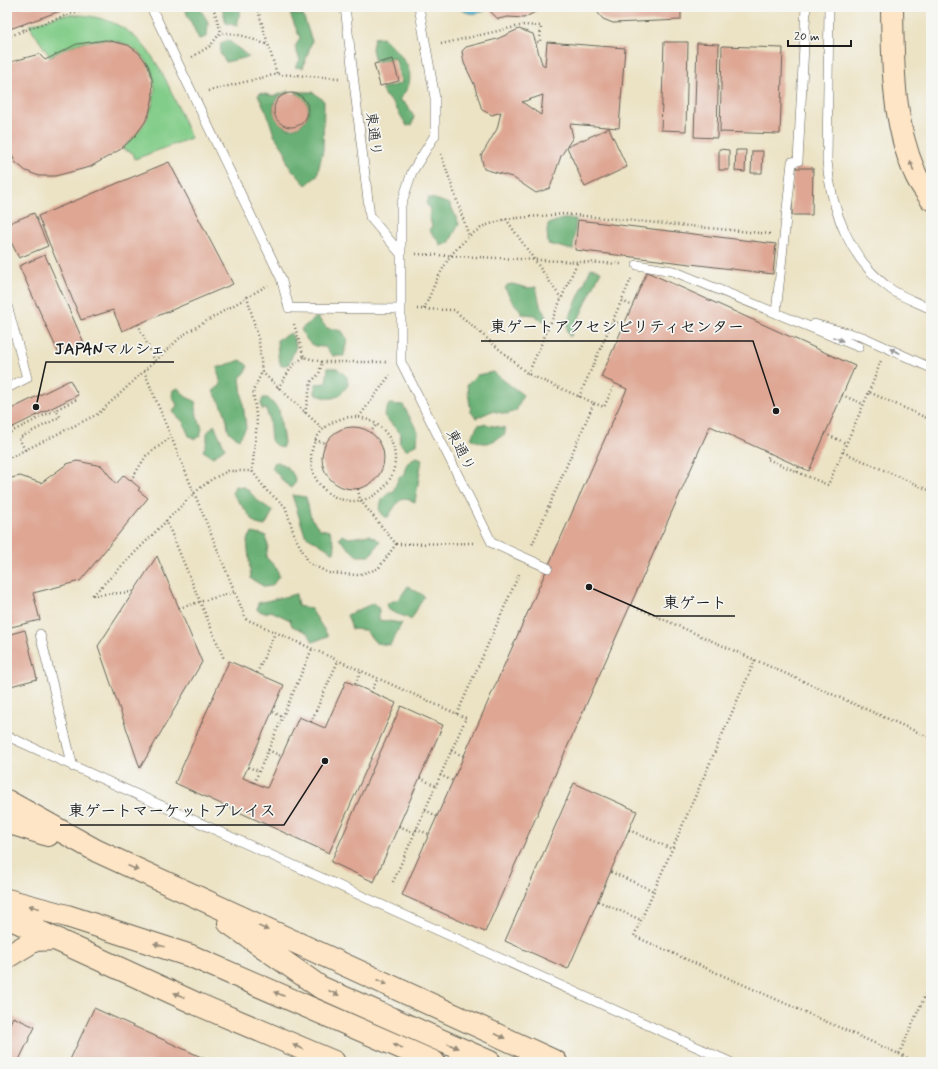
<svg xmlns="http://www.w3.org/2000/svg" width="938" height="1069" font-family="Mynerve,'Klee One',sans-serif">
<rect width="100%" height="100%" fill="#f6f6f2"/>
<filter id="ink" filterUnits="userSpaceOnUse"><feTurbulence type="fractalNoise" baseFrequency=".025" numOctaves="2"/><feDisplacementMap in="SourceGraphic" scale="8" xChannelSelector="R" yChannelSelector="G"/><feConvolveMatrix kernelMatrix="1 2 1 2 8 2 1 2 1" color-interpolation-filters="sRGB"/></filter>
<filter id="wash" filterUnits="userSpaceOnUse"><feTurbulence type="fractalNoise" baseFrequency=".012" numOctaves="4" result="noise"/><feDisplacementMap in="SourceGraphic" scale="16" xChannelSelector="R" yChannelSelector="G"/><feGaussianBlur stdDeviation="0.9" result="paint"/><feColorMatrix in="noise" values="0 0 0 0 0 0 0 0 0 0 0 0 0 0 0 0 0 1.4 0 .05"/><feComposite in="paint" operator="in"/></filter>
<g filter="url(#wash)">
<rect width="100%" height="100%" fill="#ece3c5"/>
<path fill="#83cd8a" stroke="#507453" d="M61 15C147 10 163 74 191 138L135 159 133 153 122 149C195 85 134 4 50 57L29 25Z"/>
<path fill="#6ab076" stroke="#436649" d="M188 7H199L208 22 207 37 199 39 186 12Z
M222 7H241L237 26 226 23Z
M290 14 303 15 312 41 303 68 295 67 300 60 295 47 300 38Z
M383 37C395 51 414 63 409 84 408 89 402 95 399 100L406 104 414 117 412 125 407 126 393 103 385 96 381 89 402 83 395 58 375 62 372 49 374 38Z
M228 40 249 57 226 62 220 53 221 43Z
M289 91V93C254 100 287 147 305 120 309 115 309 108 306 102 303 97 297 95 295 92H313L324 101 323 150 317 176 306 185 288 165 285 151 274 135 267 113 258 95 260 93 274 96Z
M428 198C435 198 443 202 450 204L459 224 449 243 440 246 439 241 429 230 432 226 429 217 430 210 426 203Z
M562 219H576L573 250 548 244 547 231 548 224Z
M591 268 601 271 570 337 567 331V323Z
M512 284 528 288 536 287 540 305 546 317 543 321 534 315 522 314C520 307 515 306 512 301 509 297 509 293 505 289L507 285Z
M317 317 327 328 342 331 347 339 344 356H333L325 347C310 347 308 343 301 329Z
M291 333 296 346 289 364 281 366 278 356 277 340Z
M241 360 248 366 245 373 240 378 246 428 239 439C223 430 230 428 225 414 223 406 217 398 213 391L221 385 217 368Z
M328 368H337L347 377 348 385C337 400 332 401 315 394V384L326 383Z
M493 372 523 395 516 411 507 414 492 411 476 418 471 412 467 385 477 375Z
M178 388 186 397 195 401 197 416 202 428 200 436 195 439 189 436 183 422 173 412 177 405 172 396 173 390Z
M263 398H268L279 410 284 443 282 448C269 443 271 440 270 428 270 422 268 415 266 409H262L261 404Z
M389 404 403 405 418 432 417 444 406 450 399 442 401 434 384 416Z
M483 424 505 428V434C491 443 485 447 471 438L478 425Z
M214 425 225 448 213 457 203 451 207 442V433Z
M417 457 422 459 415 502 403 498 398 502 388 517H384L379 509 382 500 389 492H393L399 477 404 474C405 465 408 460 417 457Z
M278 462C288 467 293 471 296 482L291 488C284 484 279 475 272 468L274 463Z
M235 486 245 487 258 501 273 511 265 526 256 524 232 493Z
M292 495 306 497 311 518 320 529 330 531 335 547 334 553 305 535Z
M252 533 266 536 268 546 266 557 277 569 279 576 272 586 265 587 251 579 247 540Z
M342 535 349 538 369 535 380 541 370 556H357L339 539Z
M408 586 424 596 411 620C403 614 394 615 387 608L388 603 399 599Z
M296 594 298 606 311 609 328 636 313 642 308 633 292 626 290 620 271 611 265 613 257 610 258 603Z
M374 603 379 609V620L402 623 390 645 376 643 365 630 352 629 347 615Z"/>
<path fill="#5bbfd9" stroke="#3c6e7a" d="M457 7H492C479 15 469 16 457 7Z"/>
<g id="blocks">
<path fill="#dea693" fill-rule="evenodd" d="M7 7H71L7 30Z
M486 7H544L524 18 508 17 498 19Z
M596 7H681V20L613 23 603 19 598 13Z
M519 29 533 34 542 64 545 66 547 42 625 48 619 128 570 124 573 137 561 156 550 188 536 193 512 177 484 169 481 156 497 129 501 112 492 115 482 110 474 84 464 63 462 51 466 47 497 39ZM543 95 541 115 522 102Z
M106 40 128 45 139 53 148 65 152 79 153 97 149 114 145 122 135 136 121 149 90 167 55 176H39L26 171 15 162 7 144 9 114H7V63L39 54 45 60 77 44Z
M664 42H688L686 131 661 130Z
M697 43 719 44 717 138 694 137Z
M722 46 783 48 780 134 720 132Z
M393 59 399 81 380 86 374 64Z
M274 110a17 17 0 1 1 34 0a17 17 0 1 1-34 0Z
M609 128 627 167 585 187 567 147Z
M719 149 729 150V170H719Z
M736 150H746L745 172 735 171Z
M752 151H763L762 173H751Z
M169 162 233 284 122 331 113 310 81 320 38 216Z
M793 168H813L812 215H792Z
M34 213 48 246 19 258 7 234V224Z
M578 220 776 244 773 274 575 250Z
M45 255 84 343 59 354 19 266Z
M647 272 855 366 809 471 710 426 485 932 402 895 627 389 601 377Z
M70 380 78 395 7 430V411Z
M322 458a31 31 0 1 1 62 0a31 31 0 1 1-62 0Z
M77 461 102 466 116 484 124 475 140 488 138 490 148 498 80 581 33 593 40 620 7 628V479L20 476 41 483 67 464Z
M157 556 202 662 140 768 98 646Z
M25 630 37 679 7 687V635Z
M229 661 284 685 243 778 267 788 299 717 325 728 346 681 396 703 329 853 175 783Z
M401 706 443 725 374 882 331 862Z
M574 783 637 811 568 969 505 941Z
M94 1008 212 1062H69Z
M13 1017 35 1027 18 1062H7V1030Z"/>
</g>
</g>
<g filter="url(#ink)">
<use href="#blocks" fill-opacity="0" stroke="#656257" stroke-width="1"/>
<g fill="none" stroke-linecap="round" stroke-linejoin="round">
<defs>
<path id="lane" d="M151 7 281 278 289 308 401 309
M345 7 370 217 401 254
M419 7 435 98V135L412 172 401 205V362L492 543 548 568
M829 7 827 161C831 210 850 261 892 290 904 298 919 303 931 309
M637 265 673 271 859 347
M7 305 27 378 7 388
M776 313 792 162 798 161 806 7
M814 324 863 337 931 368
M40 634 73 767
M7 736 730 1062"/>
<path id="secondary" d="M892 7C893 63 892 121 915 173 919 183 926 191 931 199
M7 801 97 851 556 1062
M7 822 48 835
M7 900 67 916 191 956 434 1062
M7 917 197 1004 334 1062
M229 923 320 987 490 1062
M7 957 35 940 57 939"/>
</defs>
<use href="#lane" stroke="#656257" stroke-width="10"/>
<use href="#secondary" stroke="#656257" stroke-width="24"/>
<path stroke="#656257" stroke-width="2.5" stroke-dasharray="1 3" stroke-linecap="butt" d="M213 7 221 32 244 36 268 45
M257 7 277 74
M22 25 24 31
M7 37 89 7
M441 44 524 25 541 26 540 42H535
M192 57 210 46 221 32
M208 91 277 74 339 78
M441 154 469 236
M506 219 561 298
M416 254 622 264
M247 296 259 342 262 372 253 391 257 423 252 471 267 491 285 506 295 537 309 563 329 573 357 575 378 569 396 544
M622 301 633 306
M417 309 454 310 528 374 594 403 532 545
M424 309 436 281 450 256 469 236 484 226 506 219 564 214 771 234
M613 321 623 326
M138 324 155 361
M294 324 304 357 322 362H386
M144 371 246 619 466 718 392 884
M262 372 323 429
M528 374 577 263
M278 388 293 365 304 357
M869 392 881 361
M842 395 863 404
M579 397 631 279
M594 403 604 407 615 383
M305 413 311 382 319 374 322 362
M359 417 390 375
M311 459a42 42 0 1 1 84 0a42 42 0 1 1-84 0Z
M370 433 377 424
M7 434 77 399
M825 434 846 443
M315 440 325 443
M25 450 19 438 60 417 56 409
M843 452 931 491
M770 453 767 459 828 485 869 392 931 420
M7 459 98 414 183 335 268 285
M797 472 799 466
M131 480 146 456 171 437
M358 489 360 500 396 544 476 543
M166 520 224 659
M133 592 93 595 194 493 212 479 228 471H252
M631 605 931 738
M179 608 234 592
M755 660 634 936 899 1054 931 982
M257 673 275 633
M355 684 361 671
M371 692 378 678
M273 712 283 717
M457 714 520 572
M311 722 338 661
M268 750 281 756
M451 751 464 756
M248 767 259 771
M440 775 453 781
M420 778 436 786
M254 783 312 649
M425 810 437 816
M399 826 415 833
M416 829 429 834
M629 830 672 849
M611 872 654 891
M598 901 641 920
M899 1054 917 1062
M930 1062 931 1061"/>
<use href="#lane" stroke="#fff" stroke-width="9"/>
<use href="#secondary" stroke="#fde5c5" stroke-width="22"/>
</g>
<defs><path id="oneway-solid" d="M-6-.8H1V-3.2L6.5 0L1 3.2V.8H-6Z"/></defs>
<g fill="#988b79">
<use href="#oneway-solid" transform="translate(912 166) rotate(-108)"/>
<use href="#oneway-solid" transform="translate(133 868) rotate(25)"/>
<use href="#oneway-solid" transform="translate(34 907) rotate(-165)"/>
<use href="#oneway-solid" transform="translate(263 928) rotate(25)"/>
<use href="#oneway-solid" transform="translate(159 945) rotate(-162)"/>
<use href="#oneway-solid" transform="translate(382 982) rotate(25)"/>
<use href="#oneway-solid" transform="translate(334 993) rotate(24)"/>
<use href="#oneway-solid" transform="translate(279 994) rotate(-157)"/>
<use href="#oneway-solid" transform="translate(179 995) rotate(-155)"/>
<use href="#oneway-solid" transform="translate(500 1036) rotate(25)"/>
<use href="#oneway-solid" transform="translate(398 1046) rotate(-156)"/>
<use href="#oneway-solid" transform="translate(453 1046) rotate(24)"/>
<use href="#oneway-solid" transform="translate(298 1047) rotate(-157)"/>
</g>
<g fill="#999">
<use href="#oneway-solid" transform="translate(838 339) rotate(22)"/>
<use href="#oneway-solid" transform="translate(895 351) rotate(-156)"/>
</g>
</g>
<g text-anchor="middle" stroke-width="3.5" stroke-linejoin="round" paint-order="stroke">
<g font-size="15" fill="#1c1c1c" stroke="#f6f6f2">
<text transform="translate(374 134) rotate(83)" y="5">東通り</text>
<text transform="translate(461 450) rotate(63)" y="5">東通り</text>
</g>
</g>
<path fill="none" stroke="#1c1c1c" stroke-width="1.5" d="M776 411L753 341H481M36 407L46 362H174M589 587L655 616H735M325 761L284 825H60"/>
<g fill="#1c1c1c" stroke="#f6f6f2" stroke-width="1.5">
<circle cx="776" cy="411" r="4"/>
<circle cx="36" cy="407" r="4"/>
<circle cx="589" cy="587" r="4"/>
<circle cx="325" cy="761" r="4"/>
</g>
<g font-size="16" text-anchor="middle" font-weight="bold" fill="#1c1c1c" stroke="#f6f6f2" stroke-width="3.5" stroke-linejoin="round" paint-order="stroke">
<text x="617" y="332">東ゲートアクセシビリティセンター</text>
<text x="110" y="354">JAPANマルシェ</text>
<text x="695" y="608">東ゲート</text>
<text x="172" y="816">東ゲートマーケットプレイス</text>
</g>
<rect width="938" height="1069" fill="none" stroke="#f6f6f2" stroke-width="24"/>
<path d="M788 40v6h63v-6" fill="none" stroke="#1c1c1c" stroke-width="2"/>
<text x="794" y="40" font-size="12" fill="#1c1c1c" stroke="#f6f6f2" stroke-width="3" paint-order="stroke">20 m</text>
</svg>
